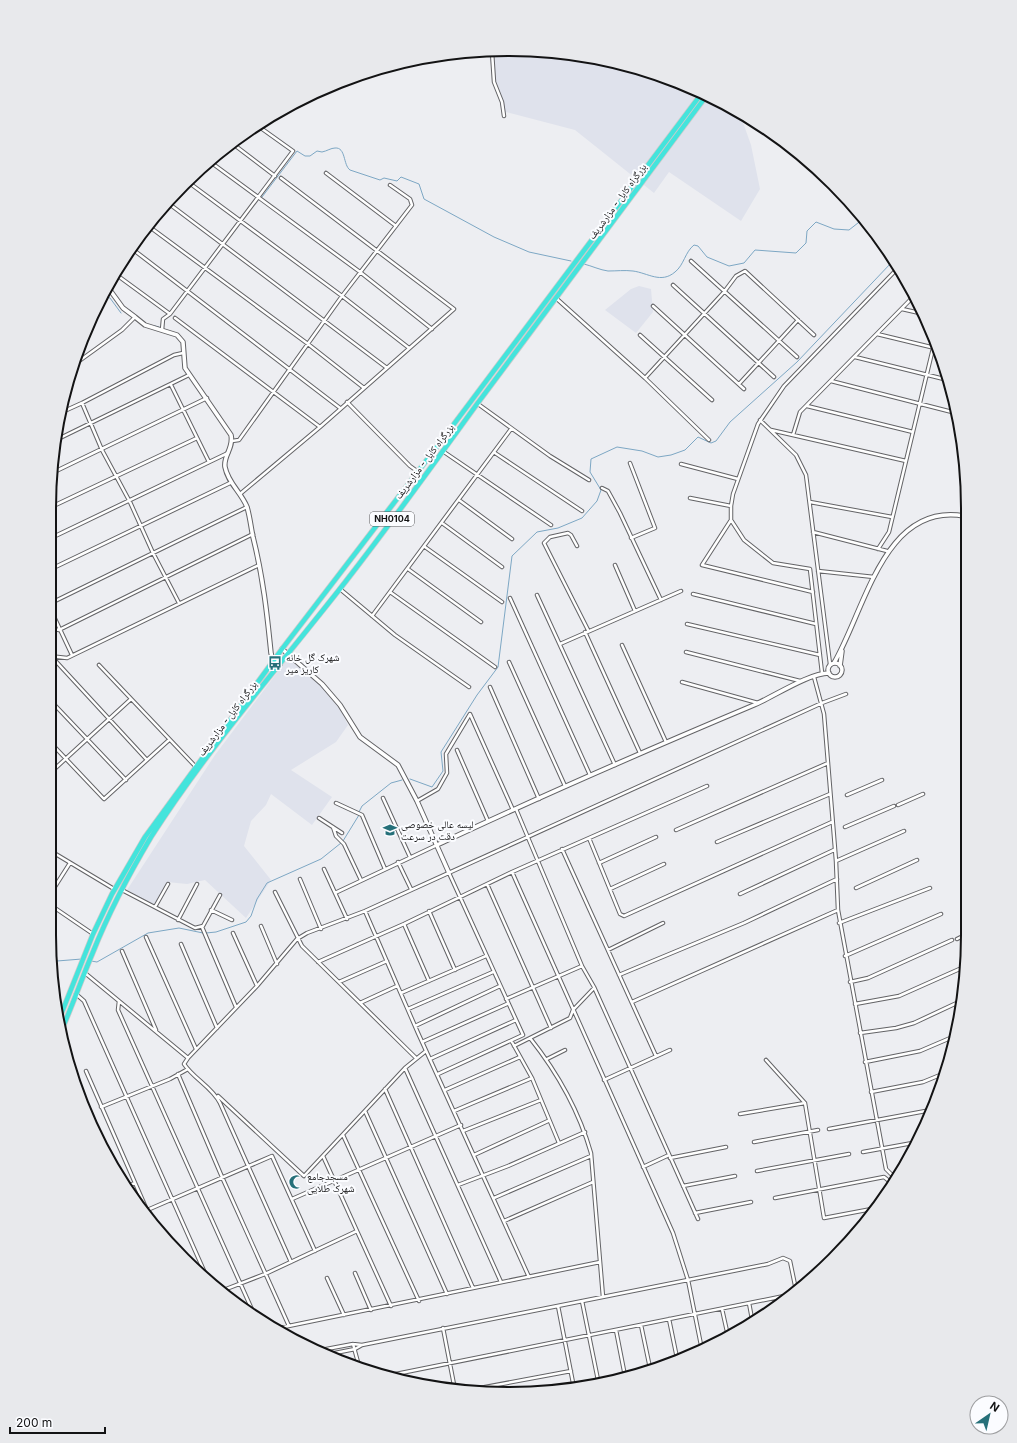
<svg xmlns="http://www.w3.org/2000/svg" width="1017" height="1443" font-family="Inter,'Noto Naskh Arabic',sans-serif">
<rect width="100%" height="100%" fill="#edeef2"/>
<path fill="#dfe2ec" d="M538 50 627 65 712 96 740 114 751 145 760 189 741 221 669 172 654 193 575 130 502 111 488 52Z
M639 286 651 289 653 312 636 333 605 310 631 289Z
M288 658 319 684 340 709 348 725 336 742 291 770 332 797 312 825 271 794 266 805 251 821 244 846 271 880 246 918 205 880 187 884 167 882 156 906 127 890 215 755Z"/>
<g fill="none" stroke-linecap="round" stroke-linejoin="round">
<path stroke="#7da7c4" stroke-width="1" d="M262 197 297 151 305 156H310L317 151 322 152C327 151 331 148 335 148 346 147 343 165 350 170L380 180 384 178 397 181 401 177 419 184 424 199 494 237 529 252 571 261
M584 264C592 266 600 270 608 271 616 271 625 270 633 271 648 273 661 284 675 272 684 265 685 252 694 245L698 246 707 257 729 266 744 263 755 250 796 253 806 243 807 231 816 222 834 229 849 230 863 219
M103 295 110 298 121 313
M130 310 133 314
M155 326 159 327
M410 779 432 787 443 771 441 752 477 695 498 667 512 556 537 532 558 528 582 518 597 501 601 490 590 472 591 459 617 447 642 451 658 457 671 455 685 450 698 437 711 443 716 441 730 422 797 362 892 262
M359 812 362 806 391 783 402 780
M343 841 359 815
M206 933 216 932 246 922 251 916 257 899 267 883 321 859 341 843
M91 961 97 962 148 933 179 928 203 933
M53 967 57 961 82 959"/>
<defs>
<path id="minor" d="M492 52 494 82 502 102 504 116
M233 144 275 176
M209 161 360 272 432 329
M326 173 396 226
M188 182 342 296 409 348
M168 203 387 368
M147 225 308 344 364 388
M131 248 340 408
M691 261 797 357
M114 273 170 314
M673 285 774 377
M557 299 645 378 709 440
M653 306 744 389
M902 309 924 314
M175 318 320 427
M162 330 163 319 170 314 293 151 258 126
M877 334 939 349
M640 335 712 400
M855 357 948 380
M75 364 122 330 135 317
M645 378 724 292 736 276 745 271 814 335
M831 381 956 413
M739 384 798 320
M171 385 209 462
M347 402 410 466 417 471
M82 403 102 450 130 502 153 553 179 603
M478 404 550 456 589 480
M807 406 913 432
M60 413 82 403 174 355 183 353
M760 420 796 455 806 475 830 664
M771 430 906 461
M793 435 800 412 914 296
M56 440 189 375
M232 441 239 440 342 296 412 205 410 199 390 185
M444 452 551 525
M495 453 582 511
M630 463 655 528 631 538
M681 464 738 479
M52 473 207 398
M602 488 608 491 620 513 661 600
M240 494 320 427 454 309 281 178
M690 498 731 506
M459 500 512 539
M810 502 892 517
M49 508 197 438
M731 520 702 565 813 592
M442 523 502 567
M813 532 887 551
M49 539 228 453
M577 546 571 535 568 533 550 537 544 543 588 630
M425 547 502 602
M878 549 889 532 935 340
M615 565 635 611
M408 569 481 622
M49 570 230 483
M818 571 874 577
M340 589 395 635 469 687
M390 592 495 667
M693 594 816 624
M537 595 615 765
M510 598 590 775
M49 604 247 507
M49 606 72 655
M372 616 511 429
M687 624 820 655
M49 628 59 630 253 534
M585 632 640 753
M560 644 681 591
M622 645 666 742
M686 652 800 681
M49 656 67 658 259 565
M51 656 147 760
M509 662 565 786
M99 665 195 766
M822 673 810 569 773 563 744 540 731 520V506L733 494 758 424 784 386 897 269
M814 677 824 714 836 861 838 910 886 1169 891 1174 897 1175
M682 682 758 703
M490 687 539 799
M49 699 126 780
M49 741 104 799 169 740
M457 750 488 821
M49 774 131 699
M847 795 882 780
M383 798 410 857
M417 801 438 789 447 773 446 754 470 714 513 810
M336 803 362 815 385 869
M898 805 923 794
M516 809 582 966 594 987 698 1219
M319 818 342 833
M333 827 336 836 344 844 361 880
M845 827 894 806
M676 830 828 763
M589 838 620 914 624 916 832 822
M717 842 830 794
M562 849 656 1056
M49 850 114 889
M836 861 904 831
M398 862 411 889
M599 863 656 837
M324 869 347 919
M512 872 673 1233 688 1280 702 1350
M300 879 321 929
M487 884 551 1028
M856 888 917 860
M610 889 664 864
M122 890 195 928 203 926 220 895
M275 892 302 946 416 1058
M335 893 437 845
M740 894 834 850
M49 896 70 863
M49 904 93 934
M155 907 168 884
M211 910 232 920
M365 911 418 1033 529 1277
M429 911 455 970
M178 920 197 884
M839 923 930 888
M404 924 429 981
M261 926 277 964
M202 927 236 1007
M233 933 257 986
M146 937 196 1049
M957 939 967 934
M181 944 217 1028
M608 950 663 923
M122 951 156 1030
M845 956 941 914
M318 962 404 924 512 872 707 786
M85 973 188 1058
M619 975 744 923 837 879
M339 982 387 961
M850 982 868 978 952 940
M401 993 486 956
M76 994 84 1001 209 1282
M506 999 582 966
M119 1001 118 1010 254 1314
M632 1002 838 910
M360 1003 397 986
M855 1004 899 996 964 967
M408 1009 493 972
M415 1026 500 986
M860 1033 896 1028 914 1023 961 1001
M530 1038C557 1072 579 1111 591 1153L603 1297
M422 1042 507 1004
M512 1042 532 1078 559 1143
M514 1046 570 1018 573 1010 594 988
M430 1059 516 1020
M547 1059 565 1050
M766 1060 805 1103 824 1218 877 1208
M865 1062 920 1051 955 1036
M405 1068 501 1282
M86 1071 150 1217
M178 1074 222 1177 289 1326
M438 1074 523 1035 449 873
M604 1080 670 1050
M385 1089 473 1288
M445 1090 520 1057
M871 1092 923 1082 945 1073
M218 1096 304 1176 405 1068 426 1051
M101 1107 170 1079 188 1069
M365 1111 447 1294
M454 1111 532 1078
M740 1114 805 1103
M829 1129 931 1110
M463 1131 541 1100
M343 1135 419 1301
M754 1142 818 1130
M863 1152 918 1142
M474 1155 548 1121
M323 1156 391 1306
M670 1158 726 1147
M643 1167 669 1155
M757 1171 849 1154
M458 1185 508 1166 585 1132
M683 1186 735 1176
M125 1187 135 1183
M494 1198 591 1156
M775 1198 884 1177 889 1181 890 1187
M292 1199 461 1125
M145 1211 272 1156 315 1251
M695 1213 751 1202
M504 1221 593 1182
M291 1262 220 1103C212 1087 194 1079 184 1064L188 1058 257 986 297 939 307 933 365 911 822 703 846 694
M355 1273 371 1310
M327 1278 344 1315
M221 1291 265 1274 357 1231
M777 1298 778 1302
M582 1301 599 1385
M749 1303 752 1319
M558 1306 574 1388
M722 1309 728 1336
M669 1319 677 1358
M641 1325 650 1368
M443 1328 455 1390
M274 1329 600 1262
M616 1330 625 1376
M353 1344 359 1366
M316 1351 353 1344 362 1345 768 1264 783 1258 790 1261 796 1290
M325 1355 355 1349 362 1345
M391 1375 789 1295
M464 1391 571 1371"/>
<path id="tertiary" d="M107 286 123 308 135 317 145 325 177 335 183 342 185 368 231 435C234 448 223 456 225 467 228 483 241 492 247 507 250 517 251 528 253 537 263 577 267 613 271 653L272 657 280 664
M282 649 322 684 340 705 360 737 398 765 417 801 449 873
M834 663C865 610 884 502 964 516
M828 670a7 7 0 1 1 14 0a7 7 0 1 1-14 0Z
M840 666 842 651
M437 845C541 796 647 750 754 705 773 697 809 673 829 673"/>
<path id="trunk" d="M60 1017 93 934 112 894 145 837 282 649 439 444 702 93
M62 1029C73 1004 82 978 93 952 109 912 129 874 151 837 206 751 276 670 339 590 387 529 432 466 477 404L707 95"/>
</defs>
<use href="#minor" stroke="#636366" stroke-width="4.5"/>
<use href="#tertiary" stroke="#636366" stroke-width="5.5"/>
<use href="#trunk" stroke="#cbcbcb" stroke-width="6"/>
<use href="#minor" stroke="#fff" stroke-width="2.5"/>
<use href="#tertiary" stroke="#fff" stroke-width="3.5"/>
<use href="#trunk" stroke="#44e4dc" stroke-width="4.5"/>
</g>
<defs>
<symbol id="bus-bare" viewBox="-9 -9 18 18"><path d="M-5-6H5V4H4V6H2V4H-2V6H-4V4H-5ZM-3.5-4V0h7V-4ZM-3.5 1.2v1.5H-2V1.2ZM2 1.2v1.5H3.5V1.2Z" fill="#267079" stroke="#fbfcff" stroke-width="2.5" paint-order="stroke"/></symbol>
<symbol id="school-bare" viewBox="-9 -9 18 18"><path d="M0-5L7-2L0 1L-7-2ZM-4 1L0 2.5L4 1V4Q0 6-4 4Z" fill="#267079" stroke="#fbfcff" stroke-width="2.5" paint-order="stroke"/></symbol>
<symbol id="mosque-bare" viewBox="-9 -9 18 18"><path d="M3.5-4.9A6 6 0 1 0 3.5 4.9A5 5 0 1 1 3.5-4.9Z" fill="#267079" stroke="#fbfcff" stroke-width="2.5" paint-order="stroke"/></symbol>
</defs>
<g fill-rule="evenodd">
<use href="#bus-bare" x="265" y="653" width="20" height="20"/>
<use href="#school-bare" x="380" y="820" width="20" height="20"/>
<use href="#mosque-bare" x="286" y="1172" width="20" height="20"/>
</g>
<g text-anchor="middle" stroke-width="4" stroke-linejoin="round" paint-order="stroke">
<rect fill="#fbfcff" stroke="#59595a" stroke-width="1" x="370" y="512" width="44" height="14" rx="3"/>
<g font-size="9" font-weight="bold" fill="#131314">
<text x="392" y="522">NH0104</text>
</g>
<g font-size="10" fill="#131314" stroke="#fbfcff">
<text transform="translate(617 201) rotate(-54)" y="4">بزرگراه کابل - مزارشریف</text>
<text transform="translate(424 461) rotate(-53)" y="4">بزرگراه کابل - مزارشریف</text>
<text transform="translate(227 718) rotate(-53)" y="4">بزرگراه کابل - مزارشریف</text>
</g>
<g font-size="10" fill="#131314" stroke="#fbfcff" text-anchor="start">
<text x="286" y="661">شهرک گل خانه<tspan x="286" dy="12">کاریز میر</tspan></text>
<text x="401" y="828">لیسه عالی خصوصی<tspan x="401" dy="12">دقت در سرعت</tspan></text>
<text x="307" y="1180">مسجدجامع<tspan x="307" dy="12">شهرک طلایی</tspan></text>
</g>
</g>
<path d="M0 0H1017V1443H0ZM508 56H509A452 452 0 0 1 961 508V935A452 452 0 0 1 509 1387H508A452 452 0 0 1 56 935V508A452 452 0 0 1 508 56Z" fill="#e8e9ec" fill-rule="evenodd"/>
<path fill="none" stroke="#131314" stroke-width="2" d="M508 56H509A452 452 0 0 1 961 508V935A452 452 0 0 1 509 1387H508A452 452 0 0 1 56 935V508A452 452 0 0 1 508 56Z"/>
<g transform="translate(989 1415) rotate(34)"><circle r="19" fill="#fbfcff" stroke="#9e9fa1"/>
<path d="M0-3L7 15L0 10L-7 15Z" fill="#267079"/>
<text y="-6" font-size="11" font-weight="bold" text-anchor="middle" fill="#131314">N</text>
</g>
<path d="M10 1427v6h95v-6" fill="none" stroke="#131314" stroke-width="2"/>
<text x="16" y="1427" font-size="12" fill="#131314" stroke="#fbfcff" stroke-width="3" paint-order="stroke">200 m</text>
</svg>
